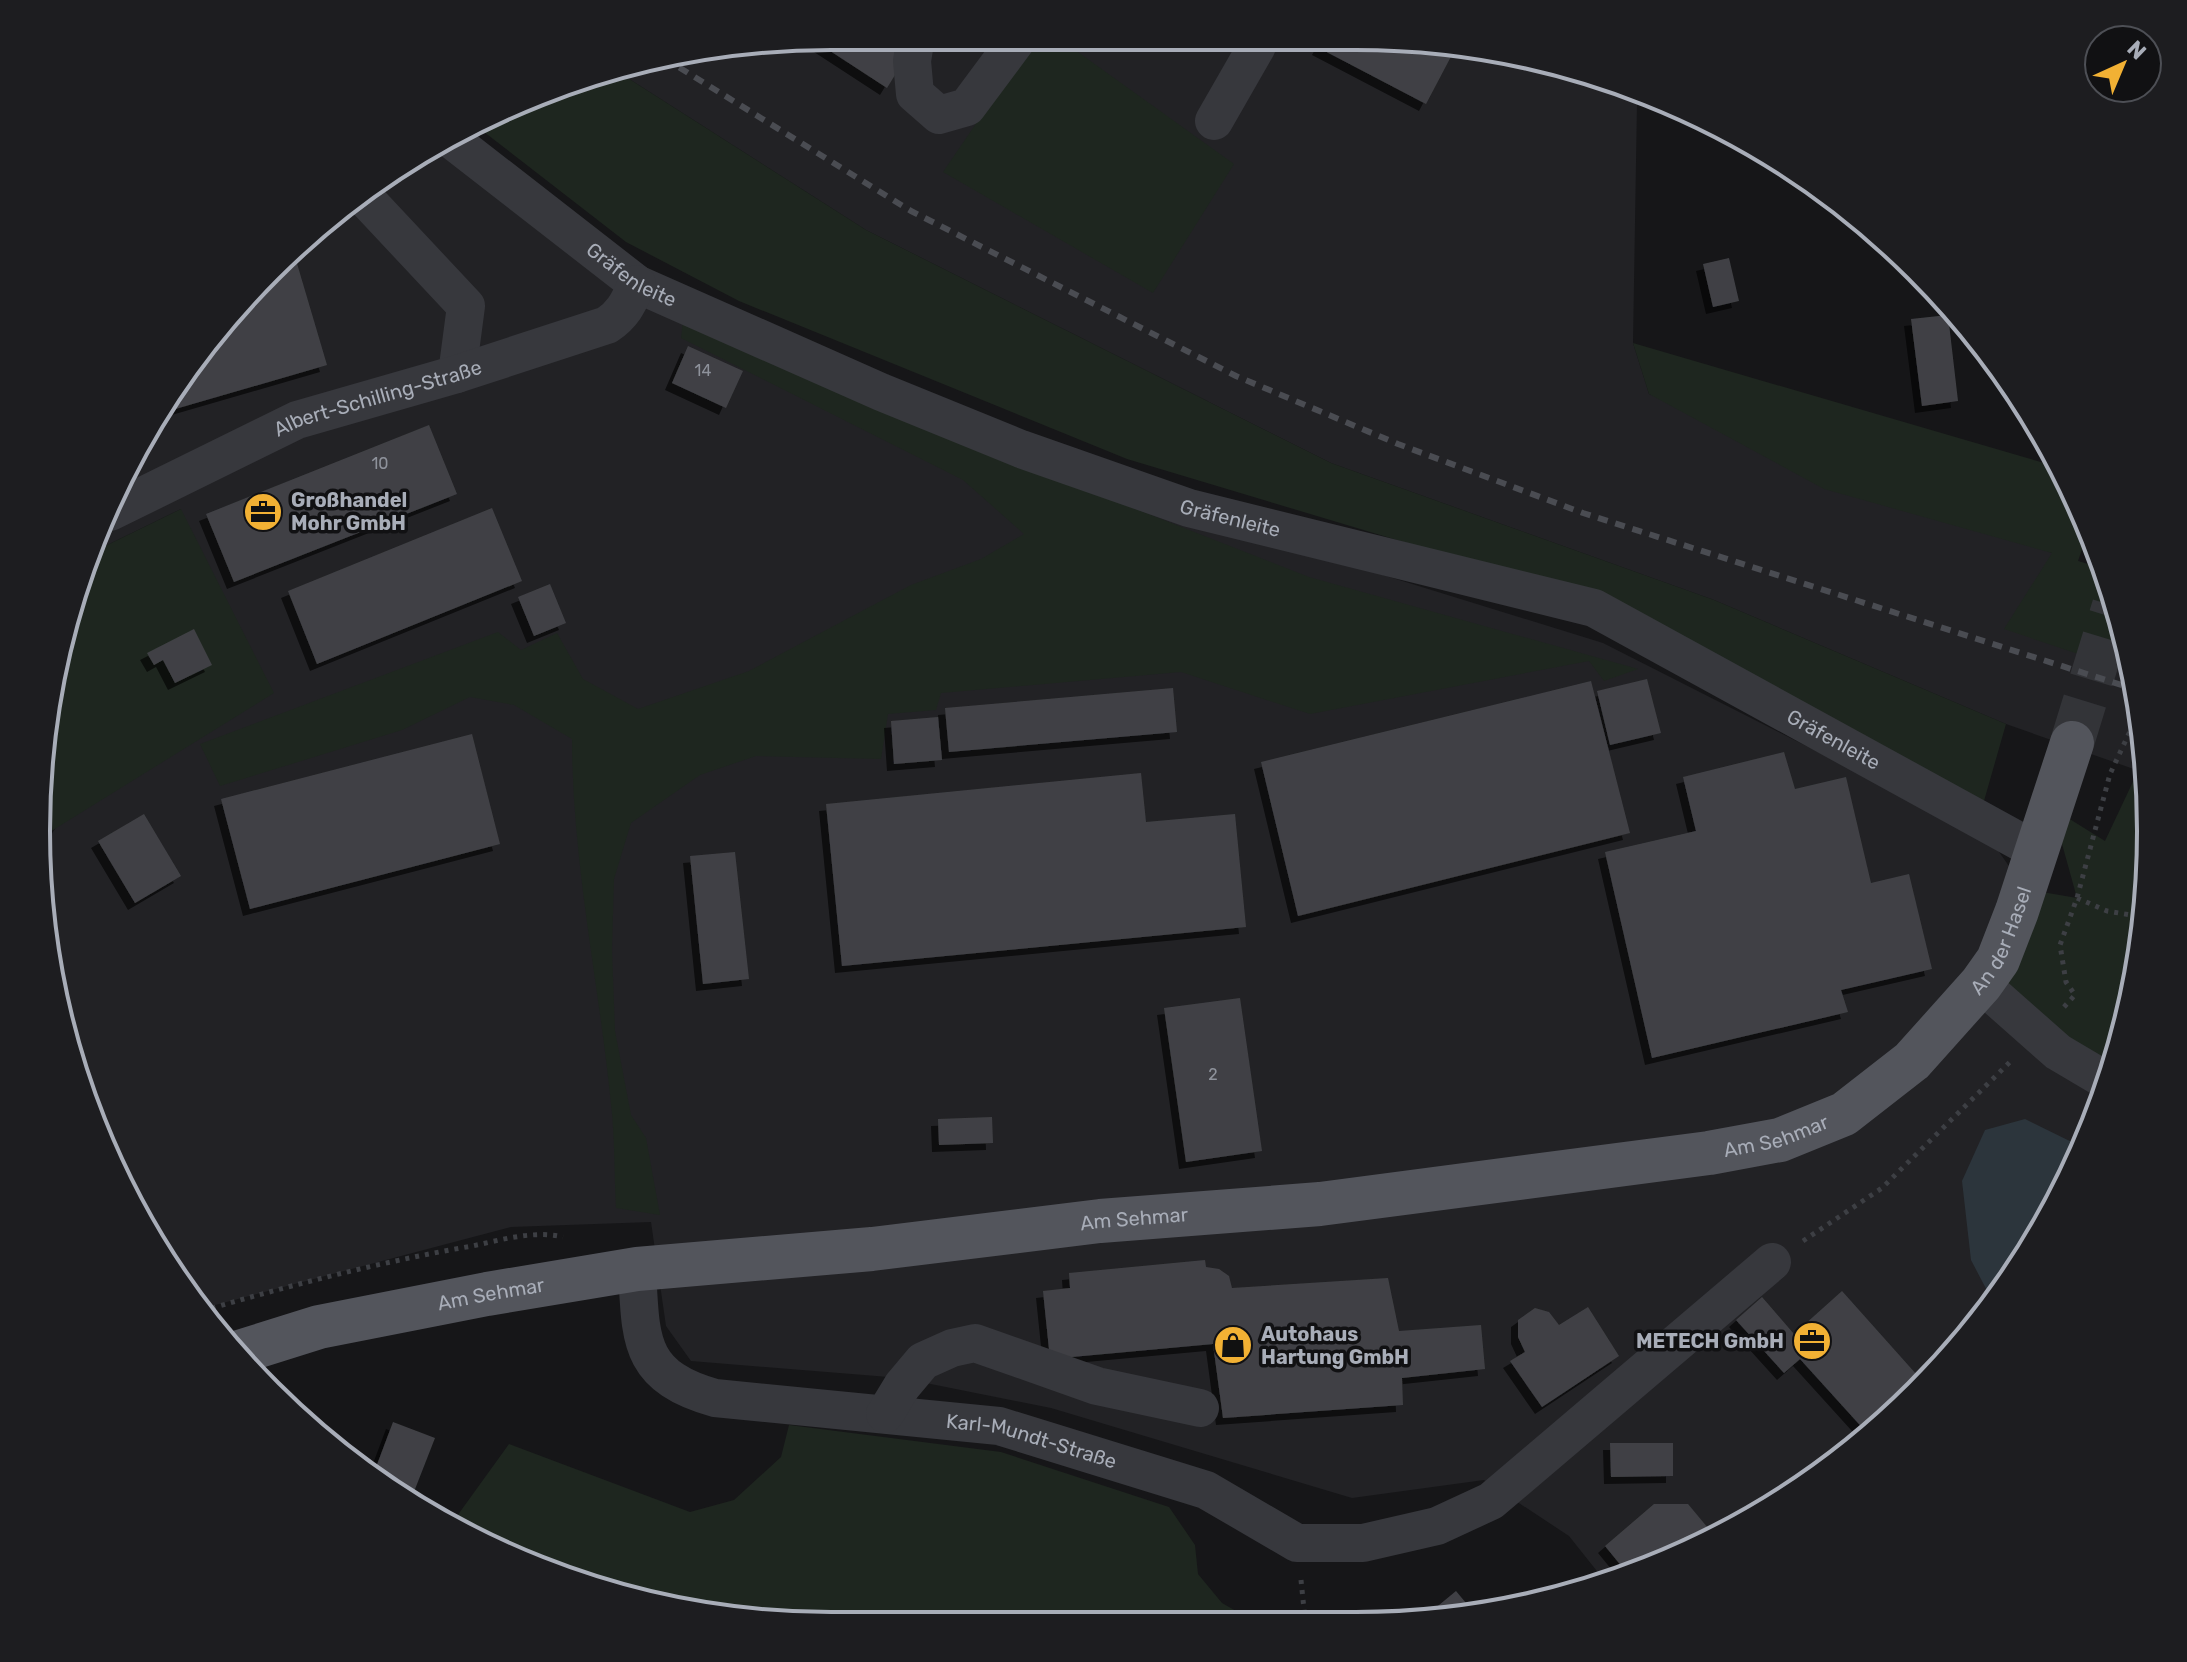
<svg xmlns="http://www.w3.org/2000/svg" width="2187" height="1662" font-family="Rubik,sans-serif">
<defs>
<filter id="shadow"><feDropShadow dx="-7" dy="7" stdDeviation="0" flood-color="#0009"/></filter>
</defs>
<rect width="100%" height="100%" fill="#161618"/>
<path fill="#222225" d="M831 36 1408 38 1562 63 1578 69 1637 103 1633 343 1649 394 2052 553 2103 569 2136 676 2145 773 2006 724 1714 600 1331 463 866 230 612 68 625 63Z
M431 145 602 278 937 437 1603 643 1990 839 2025 889 2107 1081 2090 1136 2017 1273 1918 1393 1797 1492 1608 1585 1569 1536 1484 1480 1352 1498 1051 1408 901 1378 691 1361 666 1326 651 1222 511 1227 200 1309 170 1272 118 1182 63 1037 39 852 55 829 181 509 93 552 142 434 269 269Z"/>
<path fill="#1e261f" d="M1035 37H1057L1234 164 1153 293 943 172Z
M612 68 866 230 1331 463 1714 600 2006 724 1984 801 1590 598 1127 459 739 301 626 242 475 125Z
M684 312 1072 484 1309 577 1638 669 1604 681 1589 661 1310 714 1181 672 941 693 936 710 888 714 881 759 756 756 700 775 631 823 614 879 612 950 615 1031 631 1115 646 1138 660 1215 616 1208C614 1174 615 1139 611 1104 599 983 572 862 572 739L514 705 470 697 402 730 220 786 200 744 498 632 521 650 557 633 583 679 638 709 749 671 911 585 981 559 1024 534 963 480 681 338Z
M1633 343 2058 467 2090 526 2078 561 2103 569 2135 673 2004 629 2052 553 1824 489 1649 394Z
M181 509 274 693 37 840 36 831 63 626 93 552Z
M2138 771 2145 773 2151 831 2136 987 2107 1081 1981 984 2025 889 2077 898 2052 808 2105 841Z
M789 1425 1001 1452 1169 1507 1195 1545 1198 1574 1222 1603 1250 1619H1133L1070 1613 1061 1619H727L575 1584 452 1523 509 1444 690 1512 734 1500 781 1457Z"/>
<path fill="#2c353c" d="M2025 1119 2084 1148 2017 1273 1993 1302 1971 1260 1962 1181 1985 1130Z"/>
<path fill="#404145" filter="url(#shadow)" d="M831 36H875L906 57 887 88 818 43 821 37Z
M1325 37 1408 38 1446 44 1455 49 1426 104 1319 48Z
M293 250 327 365 158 414 269 269Z
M1729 258 1739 301 1713 307 1703 264Z
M1948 315 1958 401 1922 406 1911 319Z
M688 346 743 371 726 408 672 383Z
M429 425 457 494 234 582 206 514Z
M492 508 522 581 317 664 288 591Z
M550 584 566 623 534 636 518 597Z
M194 629 212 665 175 683 163 660 154 665 147 653Z
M1647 679 1661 733 1610 745 1597 691Z
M1591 681 1630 833 1298 916 1261 762Z
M1173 688 1177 732 949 752 945 708Z
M938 717 942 760 894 764 891 721Z
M472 734 500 844 250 909 221 799Z
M1784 752 1795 789 1846 777 1871 883 1909 874 1932 969 1841 990 1848 1012 1652 1058 1605 852 1696 831 1683 777Z
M1141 773 1146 822 1235 814 1246 927 842 966 826 804Z
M144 814 181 876 135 903 98 841Z
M735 852 749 979 703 984 690 856Z
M1240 998 1262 1151 1186 1162 1164 1008Z
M992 1117 993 1143 939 1145 938 1119Z
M1205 1260 1206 1267 1219 1269 1229 1276 1232 1288 1388 1278 1399 1331 1481 1325 1485 1369 1402 1378 1403 1405 1223 1418 1213 1344 1050 1359 1043 1291 1070 1288 1069 1273Z
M1842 1291 1925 1384 1868 1434 1800 1359 1784 1373 1736 1320 1762 1297 1794 1334Z
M1588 1307 1619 1356 1542 1407 1510 1361 1525 1352 1518 1337V1320L1535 1308 1549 1312 1559 1325Z
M393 1422 435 1438 410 1502 390 1492 372 1478Z
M1610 1443H1673V1476L1611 1477Z
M1654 1504H1688L1713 1534 1641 1569 1633 1560 1623 1568 1605 1546Z
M1456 1591 1476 1615 1459 1619H1441L1433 1610Z"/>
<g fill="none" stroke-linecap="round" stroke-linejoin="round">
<path stroke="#333438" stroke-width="44" stroke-dasharray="44 22" stroke-linecap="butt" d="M2072 743 2114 606"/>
<path stroke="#3d3f44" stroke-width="5" stroke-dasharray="4 6" stroke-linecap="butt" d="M2077 898 2107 911 2143 917
M2064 1007 2075 995 2066 982 2060 945 2077 898 2110 774 2139 712
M1803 1241 1882 1188 2012 1060
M202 1311C291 1285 380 1262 472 1246 501 1240 534 1230 563 1237
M1301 1580 1305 1619"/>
<g stroke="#37383d" stroke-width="38">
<path d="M916 36 912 61 915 94 939 115 967 107 1019 37"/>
<path d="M1214 121 1257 46 1254 37"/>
<path id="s1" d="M448 137 637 284 881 392 1021 449 1189 508 1594 608 2037 851"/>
<path d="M363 196 466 306 457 374"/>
<path id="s2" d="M110 512 297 420 457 374 607 325C624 314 629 301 637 284"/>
<path d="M1981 984 2058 1052 2107 1081"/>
<path id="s3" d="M637 1269C641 1339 637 1376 715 1398L999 1426 1206 1490 1297 1543H1363L1437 1526 1491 1501 1772 1262"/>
<path d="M885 1414 902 1386 923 1361 952 1348 975 1343 1097 1386 1200 1408"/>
</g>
<path stroke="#53555c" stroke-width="44" id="s4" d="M236 1353 319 1327 487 1294 637 1269 872 1249 1100 1221 1320 1204 1709 1153 1780 1140 1844 1114 1912 1061 1981 984 1998 960 2017 911 2072 743"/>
<path stroke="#4a4c52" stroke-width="6" stroke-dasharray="10 8" stroke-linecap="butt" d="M664 58 911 211 1236 376 1398 444 1583 513 2137 690"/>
</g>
<defs>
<symbol id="office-disc" viewBox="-11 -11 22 22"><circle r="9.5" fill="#f2b134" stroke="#111113"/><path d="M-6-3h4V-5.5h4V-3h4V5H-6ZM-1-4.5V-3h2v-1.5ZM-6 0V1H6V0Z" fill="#111"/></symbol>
<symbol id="shop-disc" viewBox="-11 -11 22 22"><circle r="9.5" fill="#f2b134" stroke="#111113"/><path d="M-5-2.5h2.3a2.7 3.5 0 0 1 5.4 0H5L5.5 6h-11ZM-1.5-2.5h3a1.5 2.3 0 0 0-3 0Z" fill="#111"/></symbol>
</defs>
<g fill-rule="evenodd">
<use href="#office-disc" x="241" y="490" width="44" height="44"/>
<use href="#office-disc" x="1790" y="1319" width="44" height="44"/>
<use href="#shop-disc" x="1211" y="1323" width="44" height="44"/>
</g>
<g text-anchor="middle" stroke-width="7" stroke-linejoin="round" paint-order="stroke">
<g font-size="16" fill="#8e929b">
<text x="703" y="376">14</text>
<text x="380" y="469">10</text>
<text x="1213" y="1080">2</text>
</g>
<g font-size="20" fill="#a8adb8" stroke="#111113">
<text dy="7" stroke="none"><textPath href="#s1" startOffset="230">Gräfenleite</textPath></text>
<text dy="7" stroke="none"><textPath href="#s2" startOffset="292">Albert-Schilling-Straße</textPath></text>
<text dy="7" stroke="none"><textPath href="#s1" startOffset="878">Gräfenleite</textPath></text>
<text dy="7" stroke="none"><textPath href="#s1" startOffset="1526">Gräfenleite</textPath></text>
<text dy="7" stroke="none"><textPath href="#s4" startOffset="1868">An der Hasel</textPath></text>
<text dy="7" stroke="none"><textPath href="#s4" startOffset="1558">Am Sehmar</textPath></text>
<text dy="7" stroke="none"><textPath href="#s4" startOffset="910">Am Sehmar</textPath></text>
<text dy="7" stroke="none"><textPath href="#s4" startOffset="262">Am Sehmar</textPath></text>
<text dy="7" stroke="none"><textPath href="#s3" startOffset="488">Karl-Mundt-Straße</textPath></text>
</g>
<g font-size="20" font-weight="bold" fill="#a8adb8" stroke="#111113" text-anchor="start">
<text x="291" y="507">Großhandel<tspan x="291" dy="23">Mohr GmbH</tspan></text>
<text x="1261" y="1341">Autohaus<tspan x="1261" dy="23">Hartung GmbH</tspan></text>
<text x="1784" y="1348" text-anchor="end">METECH GmbH</text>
</g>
</g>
<path d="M0 0H2187V1662H0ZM831 50H1356A781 781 0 0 1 2137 831V831A781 781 0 0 1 1356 1612H831A781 781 0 0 1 50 831V831A781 781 0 0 1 831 50Z" fill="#1d1d20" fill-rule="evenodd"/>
<path fill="none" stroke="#a8adb8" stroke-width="4" d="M831 50H1356A781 781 0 0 1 2137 831V831A781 781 0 0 1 1356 1612H831A781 781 0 0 1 50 831V831A781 781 0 0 1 831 50Z"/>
<g transform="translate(2123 64) rotate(44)"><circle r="38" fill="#111113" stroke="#4d4f55" stroke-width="2"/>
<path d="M0-6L14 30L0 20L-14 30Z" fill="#f2b134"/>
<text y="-12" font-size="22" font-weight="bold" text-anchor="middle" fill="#a8adb8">N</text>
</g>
</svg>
